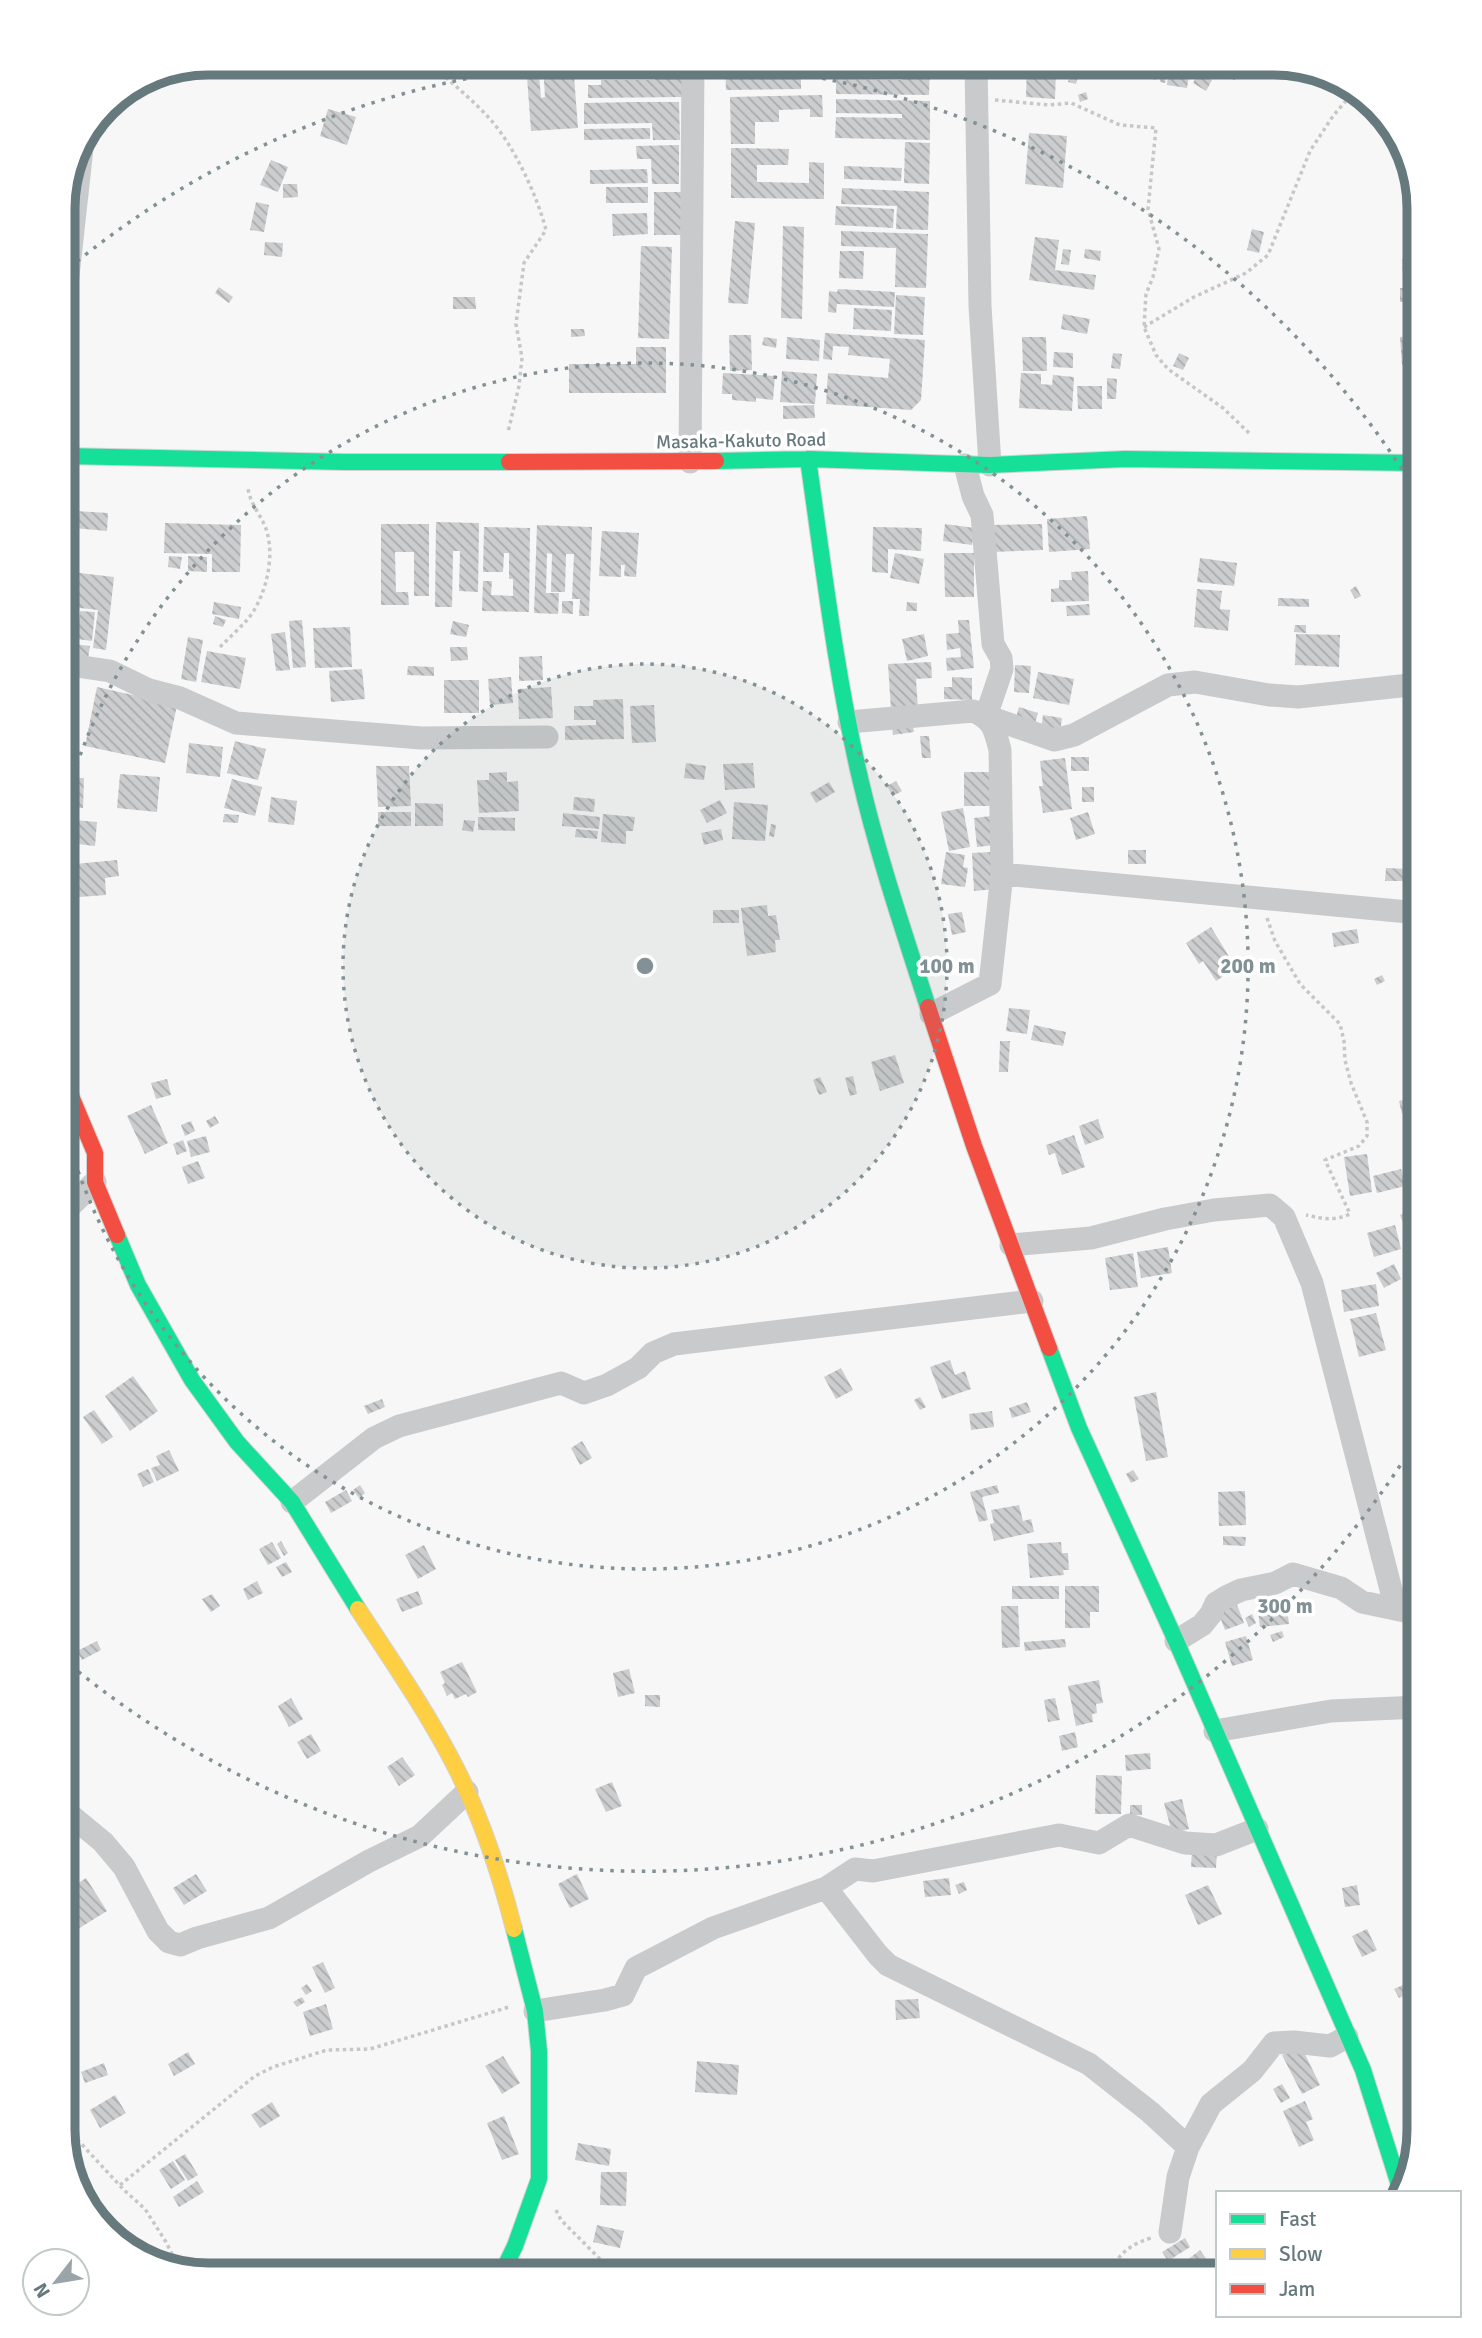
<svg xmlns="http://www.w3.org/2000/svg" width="1482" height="2338" font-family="Signika,sans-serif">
<defs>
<pattern id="building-back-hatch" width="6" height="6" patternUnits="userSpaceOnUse" patternTransform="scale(1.75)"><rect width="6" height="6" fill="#cccdce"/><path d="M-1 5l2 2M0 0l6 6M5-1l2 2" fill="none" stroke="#a9abac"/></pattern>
</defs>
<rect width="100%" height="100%" fill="#f7f7f7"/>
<path fill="url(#building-back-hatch)" d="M526 63H538L541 98 545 97 543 63H573L578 128 531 131Z
M583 63H650L651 74H600V68H583Z
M655 63H682V97L588 98V85H601V80H655Z
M725 63H762V75L801 74V89L726 90Z
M834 63H899V71L833 70Z
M902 63H930L929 95 836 94V79L902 80Z
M1027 63H1103L1102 72 1056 70 1055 99 1026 97Z
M1164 63H1197L1195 74 1163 68Z
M1202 63H1239L1235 80 1200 71Z
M1280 63 1299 69V75L1279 72Z
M1140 67 1158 71 1156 80 1138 76Z
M1162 70 1168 71 1165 83 1160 82Z
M1302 70 1324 77V79L1302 74Z
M1199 72 1212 80 1206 91 1193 83Z
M1168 73 1189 76 1187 88 1167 85Z
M1070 75 1078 77 1076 84 1068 82Z
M1086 92 1088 99 1080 102 1078 95Z
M822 95 823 117H810V109L779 110V122H755V144H731L730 97Z
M836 99 930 101V140L835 138 836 117 902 118V114L836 113Z
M634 102H679L680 140H653L652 123 584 124V103Z
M328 109 356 117 347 145 320 136Z
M650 128V139L584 140V129Z
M1029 133 1067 136 1063 188 1025 184Z
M905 142 930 143 929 184 904 183Z
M679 145V184H652L651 159H637L636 146Z
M731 148 789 149 788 165H757V182L809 183V162L824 163V199L731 198Z
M271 160 288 167 278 192 260 185Z
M844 166 902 168 901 181 844 179Z
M647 169 648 183 590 184V170Z
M283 184H297L298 197 283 198Z
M606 187H648V203H606Z
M842 188 929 192 928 230 896 229 897 206 841 204Z
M654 192H682V235H654Z
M256 202 269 205 264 232 250 230Z
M836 206 894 209 893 228 835 225Z
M647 213 648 234 613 236 612 214Z
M735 221 755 223 748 304 728 303Z
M783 226 804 227 802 319 781 318Z
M1252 229 1264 232 1259 253 1247 250Z
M841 231 928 234 926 288 895 287 896 248 841 246Z
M1035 237 1059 240 1055 270 1096 275 1094 290 1029 280Z
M265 242 283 243 282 257 264 255Z
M641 246 672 247 669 339 638 338Z
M1063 249 1071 250 1069 265 1061 264Z
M1085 249 1101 251 1100 261 1084 258Z
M840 251H864L863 279 839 278Z
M1419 258V281L1403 282 1402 259Z
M219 287 233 297 229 303 215 293Z
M1400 288H1419V302H1400Z
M838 289 895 292 894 307 837 304 836 313 828 312 829 291 837 292Z
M896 295 925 297 923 335 894 334Z
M453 297H475L476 309H453Z
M854 308 892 310 891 331 853 329Z
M1063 314 1090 319 1087 334 1061 329Z
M571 329H584L585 336 571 337Z
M825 333 925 340 921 400 911 410 826 404 828 373 888 378 890 359 848 355 849 347 833 346 832 360 823 359Z
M729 335H751L752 370 730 371Z
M1419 336V364L1402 365 1400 337Z
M764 337 777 339 776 348 762 345Z
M787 337 820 340 819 361 786 359Z
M1022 337H1046L1047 371H1023Z
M636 347H666V393H569V364H636Z
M1054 352 1073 353V368L1053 367Z
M1113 353 1122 354 1120 369 1111 368Z
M1179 353 1189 358 1183 370 1173 366Z
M782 371 817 374 815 404 780 402Z
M723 373 775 376 773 400 756 398V402L732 400V394H722Z
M1021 373 1041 374V384L1052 385 1053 375 1074 377 1072 411 1019 408Z
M1107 378 1117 379 1116 399H1107Z
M1077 386H1102V409H1078Z
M814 405 815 418 783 419V406Z
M75 511 108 513 107 531 74 528Z
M1087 516 1090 549 1049 552 1047 519Z
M436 522 479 523 478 592 459 591 460 551H453L452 607H435Z
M165 523 241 525 240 572H212V554L164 553Z
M381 524H429V596H414V552H395L396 592H408L409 605H381Z
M945 524 975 528 972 545 943 541Z
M1042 524 1043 550 993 552 992 525Z
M537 525 592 527 589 616H579L580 599H572L574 554H566L565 592H551L552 554 547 553 546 593H559L558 614 534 613Z
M484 527 530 528 529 612 482 611 483 581H492L491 595 513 596V579H509V553H504L503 572H483Z
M873 527 922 528 921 551 888 549V573L872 572Z
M602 531 639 533 636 577 624 576 625 565H621V577L599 576Z
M895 553 924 559 919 584 890 578Z
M944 553H974V597H945Z
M169 556 182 557 180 569 168 567Z
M188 556 207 557V572L188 571Z
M1200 558 1237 563 1234 586 1197 582Z
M63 571 114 577 106 650 93 648 98 610 63 606Z
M1088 571 1089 601 1051 602V589L1059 588V580H1072L1071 572Z
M1356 586 1361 596 1355 599 1350 590Z
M1197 589 1222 591 1220 609 1230 610 1228 631 1194 627Z
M1278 598 1309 599V607L1278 606Z
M562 601H573V614L562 613Z
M214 602 241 607 239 619 212 614Z
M907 602 917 603V611H906Z
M1089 604 1090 615 1067 616 1066 606Z
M80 611 95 612 92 641 77 639Z
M63 616 77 618 74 644 90 646 88 659 63 656Z
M215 616 226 620 223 627 213 624Z
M302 620 306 667 293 668 289 621Z
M958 620H969L974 668 947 671 946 658 961 657 960 648 947 650 946 634 959 633Z
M453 621 469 625 466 637 450 634Z
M1295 625H1306V633L1294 632Z
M350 627 352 667 315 668 313 628Z
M285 632 290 670 276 671 271 634Z
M924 634 928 656 907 661 902 639Z
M1296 634 1340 635 1339 667 1295 665Z
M188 637 203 640 196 682 181 679Z
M450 647H467L468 660 451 661Z
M207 651 246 658 240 689 201 682Z
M542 656 543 680 519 681V657Z
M931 662 932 678 916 679 918 709 891 710 888 664Z
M1015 665 1031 666 1029 693 1014 692Z
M408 666 434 667V676L407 675Z
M362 669 365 699 331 702 329 671Z
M1038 672 1074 679 1069 705 1033 698Z
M511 677 513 703 490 705 488 679Z
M952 677 972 678V700L944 699V687H952Z
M444 680H479V713H444Z
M97 687 177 705 165 763 85 746Z
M551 687 553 718 519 719 518 689Z
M623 699 624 739 565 740V726L596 725V720H574V706H593V700Z
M654 705 656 742 632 743 630 706Z
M1019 707 1038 713 1034 727 1015 721Z
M1043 715 1062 718 1060 733 1041 730Z
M912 719 914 732 893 735 891 722Z
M920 736H929L931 758H922Z
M235 741 266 749 258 780 227 773Z
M189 743 223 747 220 777 186 773Z
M1071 757H1089V771H1071Z
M1065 758 1072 809 1043 813 1039 786H1043L1040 761Z
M686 763 706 766 704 780 684 778Z
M753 763 755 788 725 790 723 764Z
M376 766H409L411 806 378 807Z
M507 772V782L518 781 519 811 479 813 477 780H489V773Z
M964 772H991V806H964Z
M120 774 160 777 157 812 117 808Z
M63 778H84L83 808 63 807Z
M232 779 262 787 255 816 224 808Z
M896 781 902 791 893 796 887 786Z
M829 782 835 792 816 803 810 793Z
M1082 787H1094V802H1082Z
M271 797 297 801 294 825 268 822Z
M574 797 595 799 594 812 573 810Z
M720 800 727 813 707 823 700 810Z
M734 802 768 805 765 841 732 839Z
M415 803 443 804V826H415Z
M963 808 970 847 949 851 941 812Z
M378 812H411V826H378Z
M1088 812 1095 834 1076 840 1070 818Z
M563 813 600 817 599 829 562 826Z
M224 814 239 815 238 823 223 822Z
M603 814 635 817 633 831H626V844L601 842Z
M991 816 995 845 977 847 974 818Z
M478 817 515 818V831L478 830Z
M63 819 97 822 95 846 77 844 76 859 63 857Z
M464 820 475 821 473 832 462 830Z
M771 824 776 825 774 837 769 836Z
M576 829 598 831 597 839 575 837Z
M721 829 723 840 704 845 701 833Z
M1128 850H1146V864H1128Z
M946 852 965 855 963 867 968 868 965 887 941 884Z
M992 852 995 889 974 891 972 853Z
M117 860 119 876 105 878 106 895 66 898 64 865Z
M1386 868 1409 869V881H1385Z
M767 905 768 916 776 915 780 940H775L776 952 747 956 741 908Z
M713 910H739V923H713Z
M962 912 966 932 952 935 948 914Z
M1211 927 1236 968 1216 981 1203 961 1199 964 1186 943Z
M1357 929 1359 943 1334 947 1332 933Z
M1382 975 1385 981 1377 985 1374 979Z
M1009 1008 1030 1010 1027 1034 1006 1031Z
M1034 1025 1066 1032 1063 1046 1031 1040Z
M1000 1041H1010L1008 1072H999Z
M895 1055 904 1083 880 1091 871 1062Z
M853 1076 857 1094 850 1096 845 1078Z
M820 1077 827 1092 819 1095 813 1080Z
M167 1079 171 1095 156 1099 151 1083Z
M1419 1096V1111L1402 1114 1399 1101Z
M151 1105 168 1143 145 1154 127 1116Z
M215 1116 219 1123 210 1128 206 1121Z
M1098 1119 1104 1138 1085 1145 1079 1126Z
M191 1121 195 1131 185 1136 181 1125Z
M1074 1135 1085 1167 1062 1175 1055 1153 1049 1155 1046 1145Z
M206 1136 210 1152 191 1157 187 1141Z
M183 1140 187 1151 177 1155 173 1144Z
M1367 1154 1372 1192 1350 1196 1344 1157Z
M198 1161 205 1178 188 1184 182 1167Z
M1401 1169 1405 1186 1377 1193 1373 1176Z
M1419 1208V1244L1413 1247 1400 1215Z
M1395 1225 1401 1249 1374 1257 1367 1233Z
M1168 1247 1172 1273 1141 1278 1137 1252Z
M1133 1253 1138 1287 1110 1290 1105 1258Z
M1394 1264 1401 1279 1384 1288 1376 1273Z
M1376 1284 1379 1306 1344 1312 1341 1290Z
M1376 1313 1386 1350 1359 1357 1350 1319Z
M950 1360 955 1375 965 1371 971 1389 942 1399 930 1367Z
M841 1368 853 1390 836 1399 824 1377Z
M133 1376 158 1411 130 1431 105 1396Z
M1156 1392 1168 1457 1146 1461 1134 1397Z
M920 1397 926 1407 920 1410 914 1400Z
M382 1399 385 1407 368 1414 364 1406Z
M1027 1402 1031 1412 1012 1418 1009 1408Z
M94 1410 113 1437 102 1444 83 1417Z
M992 1411 994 1427 971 1430 969 1414Z
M582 1441 592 1458 580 1465 571 1448Z
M169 1450 179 1471 157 1481 151 1468 160 1465 156 1456Z
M148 1469 154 1482 143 1487 137 1474Z
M1133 1470 1139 1479 1131 1483 1126 1474Z
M360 1485 365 1493 359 1498 353 1490Z
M997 1485 999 1493 982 1497 988 1520 979 1522 970 1492Z
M346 1490 352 1501 331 1513 325 1502Z
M1245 1491 1246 1525 1219 1526 1218 1492Z
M1019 1505 1023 1521 1031 1519 1034 1532 994 1541 990 1524 994 1523 991 1510Z
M1223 1536 1246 1537 1245 1546 1223 1545Z
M281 1541 288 1553 284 1556 277 1544Z
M272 1542 281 1558 268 1565 259 1549Z
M1061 1542 1062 1553H1068L1069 1570H1063L1064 1575 1030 1578 1027 1544Z
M424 1545 436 1569 418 1579 405 1555Z
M286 1562 292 1572 282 1577 276 1567Z
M257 1581 263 1593 248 1600 243 1589Z
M1012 1586H1059V1599H1012Z
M1065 1586H1099V1612H1090V1628H1065Z
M418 1591 423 1604 402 1612 396 1599Z
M212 1594 220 1606 211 1612 202 1599Z
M1286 1601 1289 1624 1260 1627 1257 1604Z
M1236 1602 1244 1623 1225 1630 1217 1609Z
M1001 1606H1018L1020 1647 1002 1648Z
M1252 1614 1256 1623 1249 1627 1245 1618Z
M1282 1631 1284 1637 1273 1642 1270 1635Z
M1246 1636 1253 1660 1232 1666 1225 1642Z
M1065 1639 1066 1647 1025 1651 1024 1642Z
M97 1641 101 1650 82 1660 77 1651Z
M462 1662 477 1692 468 1697 466 1694 455 1699 452 1693 447 1696 442 1685 445 1683 440 1672Z
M629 1669 635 1693 618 1697 613 1673Z
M1099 1680 1103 1703 1096 1704 1097 1713 1092 1714 1093 1722 1076 1726 1068 1686Z
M645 1695H660V1707L645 1706Z
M291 1698 303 1719 289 1727 278 1706Z
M1055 1698 1060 1720 1048 1722 1044 1700Z
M1075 1732 1078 1747 1062 1751 1059 1736Z
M311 1734 321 1751 307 1759 297 1742Z
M1150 1753 1151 1769 1126 1771 1125 1755Z
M402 1757 415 1775 399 1786 387 1767Z
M1096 1775 1122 1776 1121 1814H1095Z
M612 1782 622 1806 606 1812 595 1789Z
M1182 1799 1189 1829 1172 1833 1164 1803Z
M1130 1805H1142V1815H1130Z
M1192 1850 1217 1851 1216 1868 1191 1867Z
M196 1874 207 1891 184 1905 173 1888Z
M577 1874 589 1899 570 1908 558 1884Z
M86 1878 107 1911 73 1932 63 1915V1893Z
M949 1878 951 1895 925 1897 923 1881Z
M964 1882 967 1890 959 1894 955 1885Z
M1208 1885 1222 1914 1198 1925 1185 1895Z
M1357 1885 1360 1905 1345 1907 1342 1888Z
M1367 1929 1377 1950 1362 1957 1352 1936Z
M323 1962 335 1988 325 1993 312 1967Z
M307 1984 312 1991 306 1995 301 1988Z
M1403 1985 1407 1994 1399 1998 1394 1989Z
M302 1997 305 2002 297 2007 293 2002Z
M918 1999 920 2018 896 2020 895 2000Z
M326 2004 333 2029 310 2036 303 2012Z
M1301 2046 1320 2085 1302 2094 1282 2055Z
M188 2052 195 2064 174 2076 168 2064Z
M503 2056 520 2083 502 2094 485 2066Z
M697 2061 739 2065 737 2095 695 2092Z
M104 2063 108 2075 85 2083 81 2072Z
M1282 2084 1290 2098 1281 2103 1273 2089Z
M115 2095 126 2113 100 2128 90 2110Z
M1305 2101 1313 2119 1306 2122 1314 2140 1299 2147 1283 2111Z
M272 2102 280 2116 260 2128 251 2115Z
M504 2116 519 2154 502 2160 487 2123Z
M65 2140 75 2155 70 2158Z
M578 2143 611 2149 609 2166 575 2160Z
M185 2154 198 2175 188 2181 175 2160Z
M173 2161 185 2180 171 2189 159 2170Z
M601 2172H627L626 2206 600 2205Z
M197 2181 204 2192 179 2207 173 2197Z
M597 2225 624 2231 620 2248 593 2242Z
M1185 2238 1190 2247 1168 2261 1162 2252Z
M1200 2250 1214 2270 1207 2275H1182L1177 2268Z"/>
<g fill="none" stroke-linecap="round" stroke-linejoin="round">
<defs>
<path id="fast" d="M63 456 345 462H509
M808 459C823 564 836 675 860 778 878 856 904 932 928 1007
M716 461 808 459 990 465 1125 459 1419 463
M117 1235 138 1285 192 1380 237 1442 292 1502 358 1609
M1049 1348 1079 1428 1176 1641 1363 2070 1401 2191
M501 2275 515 2246 539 2179V2051L535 2011 514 1929"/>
<path id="slow" d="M358 1609C392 1661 428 1713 456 1768 482 1819 500 1874 514 1929"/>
<path id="jam" d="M509 462 716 461
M928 1007 974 1146 1049 1348
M63 1077 95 1153V1182L117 1235"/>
</defs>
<use href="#fast" stroke="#d2d3d4" stroke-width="18"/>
<use href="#slow" stroke="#d2d3d4" stroke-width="18"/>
<use href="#jam" stroke="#d2d3d4" stroke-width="18"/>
<path stroke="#c7c7c8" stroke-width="3.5" stroke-dasharray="3.5 3.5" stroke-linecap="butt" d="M430 63C450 82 472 99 490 119 514 146 537 195 546 230L524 263 516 324 522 358 519 386 508 432
M995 100 1049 105 1071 103 1120 125 1156 128 1148 209 1159 249 1153 277 1146 294 1144 327 1156 355 1168 369 1223 408 1249 433
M1144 327 1194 297 1246 273 1268 255 1310 151 1333 116 1356 89
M220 647C229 638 239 629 247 620 265 599 275 559 267 532 263 517 250 505 248 488
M1267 918 1275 941 1300 984 1340 1024 1344 1041 1345 1060 1351 1083 1367 1122V1136L1359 1146 1325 1160 1350 1214C1334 1221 1323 1219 1306 1215
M63 2124 124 2190 145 2209 166 2242 179 2268
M120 2185 255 2076 273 2067 327 2050 370 2049 509 2007
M556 2210 561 2220 616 2275
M1106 2275C1121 2254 1126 2246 1151 2238"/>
<path stroke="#c8cacb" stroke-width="23" d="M976 63 980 306 990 465
M63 321 83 139
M690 462 693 63
M965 465 973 496 982 515 993 644 1001 658 1002 669 986 716 1054 740 1074 735 1168 685 1195 682 1269 695 1298 697 1419 684
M63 664 110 671 149 690 180 698 236 723 421 738 547 737
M849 722 973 711C993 719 995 730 1000 750L1002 874 990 984 931 1014
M1002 874 1419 913
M63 1213 95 1182
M1011 1245 1091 1238 1165 1219 1214 1210 1270 1205 1284 1217 1312 1283 1396 1609
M292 1502 374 1438 399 1426 561 1383 584 1393 607 1385 638 1368 653 1353 674 1344 1032 1301
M1176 1641 1202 1625 1211 1614 1216 1603 1226 1597 1241 1590 1275 1583 1293 1574 1341 1588 1362 1602 1419 1614
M1215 1731 1331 1711 1419 1707
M63 1809 103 1842 124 1867 158 1931 169 1942 180 1945 197 1938 269 1918 369 1861 420 1836 467 1792
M826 1888 878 1955 888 1965 1089 2064 1150 2112 1188 2147
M535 2011 605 2000 623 1995 636 1968 713 1928 826 1888 855 1869 873 1871 1059 1835 1099 1843 1129 1825 1185 1843 1216 1845 1257 1829
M1170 2232 1178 2177 1188 2147 1211 2104 1252 2071 1274 2043 1294 2042 1330 2046 1347 2037"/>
<use href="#fast" stroke="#16e098" stroke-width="16"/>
<use href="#slow" stroke="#ffcf43" stroke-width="16"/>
<use href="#jam" stroke="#f24e42" stroke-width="16"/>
</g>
<circle cx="645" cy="966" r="302" fill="#829195" fill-opacity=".12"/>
<g fill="none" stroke="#829195" stroke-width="3.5" stroke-dasharray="3.5 7">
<circle cx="645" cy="966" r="302"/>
<path d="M64 805A603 603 0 1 1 64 1127"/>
<path d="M1417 1439A905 905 0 0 1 63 1659M69 268A905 905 0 0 1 582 63M708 63A905 905 0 0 1 1417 493"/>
</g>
<g text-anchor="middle" stroke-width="7" stroke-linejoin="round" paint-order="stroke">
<g font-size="19" fill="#66797d" stroke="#fff">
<text transform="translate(741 440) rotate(-1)" y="7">Masaka-Kakuto Road</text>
</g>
</g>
<path d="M0 0H1482V2338H0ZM208 75H1274A133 133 0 0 1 1407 208V2130A133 133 0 0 1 1274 2263H208A133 133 0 0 1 75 2130V208A133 133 0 0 1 208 75Z" fill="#fff" fill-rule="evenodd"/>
<path fill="none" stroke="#66797d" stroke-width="9" d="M208 75H1274A133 133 0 0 1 1407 208V2130A133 133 0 0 1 1274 2263H208A133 133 0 0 1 75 2130V208A133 133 0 0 1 208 75Z"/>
<circle cx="645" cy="966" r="10" fill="#829195" stroke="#fff" stroke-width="3.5"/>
<g font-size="21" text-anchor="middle" font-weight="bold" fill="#829195" stroke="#fff" stroke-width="7" stroke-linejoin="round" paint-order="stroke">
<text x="947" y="973">100 m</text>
<text x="1248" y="973">200 m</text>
<text x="1285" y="1613">300 m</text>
</g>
<rect x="1216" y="2191" width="245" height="126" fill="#ffffff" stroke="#c2c9cb" stroke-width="2"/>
<rect x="1230" y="2214" width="35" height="10" fill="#16e098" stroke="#c2c9cb" stroke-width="2"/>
<text x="1279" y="2226" font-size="21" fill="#66797d">Fast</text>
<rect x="1230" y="2249" width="35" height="10" fill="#ffcf43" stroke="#c2c9cb" stroke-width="2"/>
<text x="1279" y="2261" font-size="21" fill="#66797d">Slow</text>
<rect x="1230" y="2284" width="35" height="10" fill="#f24e42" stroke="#c2c9cb" stroke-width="2"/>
<text x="1279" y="2296" font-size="21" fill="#66797d">Jam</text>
<g transform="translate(56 2282) rotate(239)"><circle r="33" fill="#ffffff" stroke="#c2c9cb" stroke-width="2"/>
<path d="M0-5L12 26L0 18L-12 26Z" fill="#99a5a8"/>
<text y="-10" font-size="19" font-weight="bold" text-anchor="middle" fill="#66797d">N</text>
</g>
</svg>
